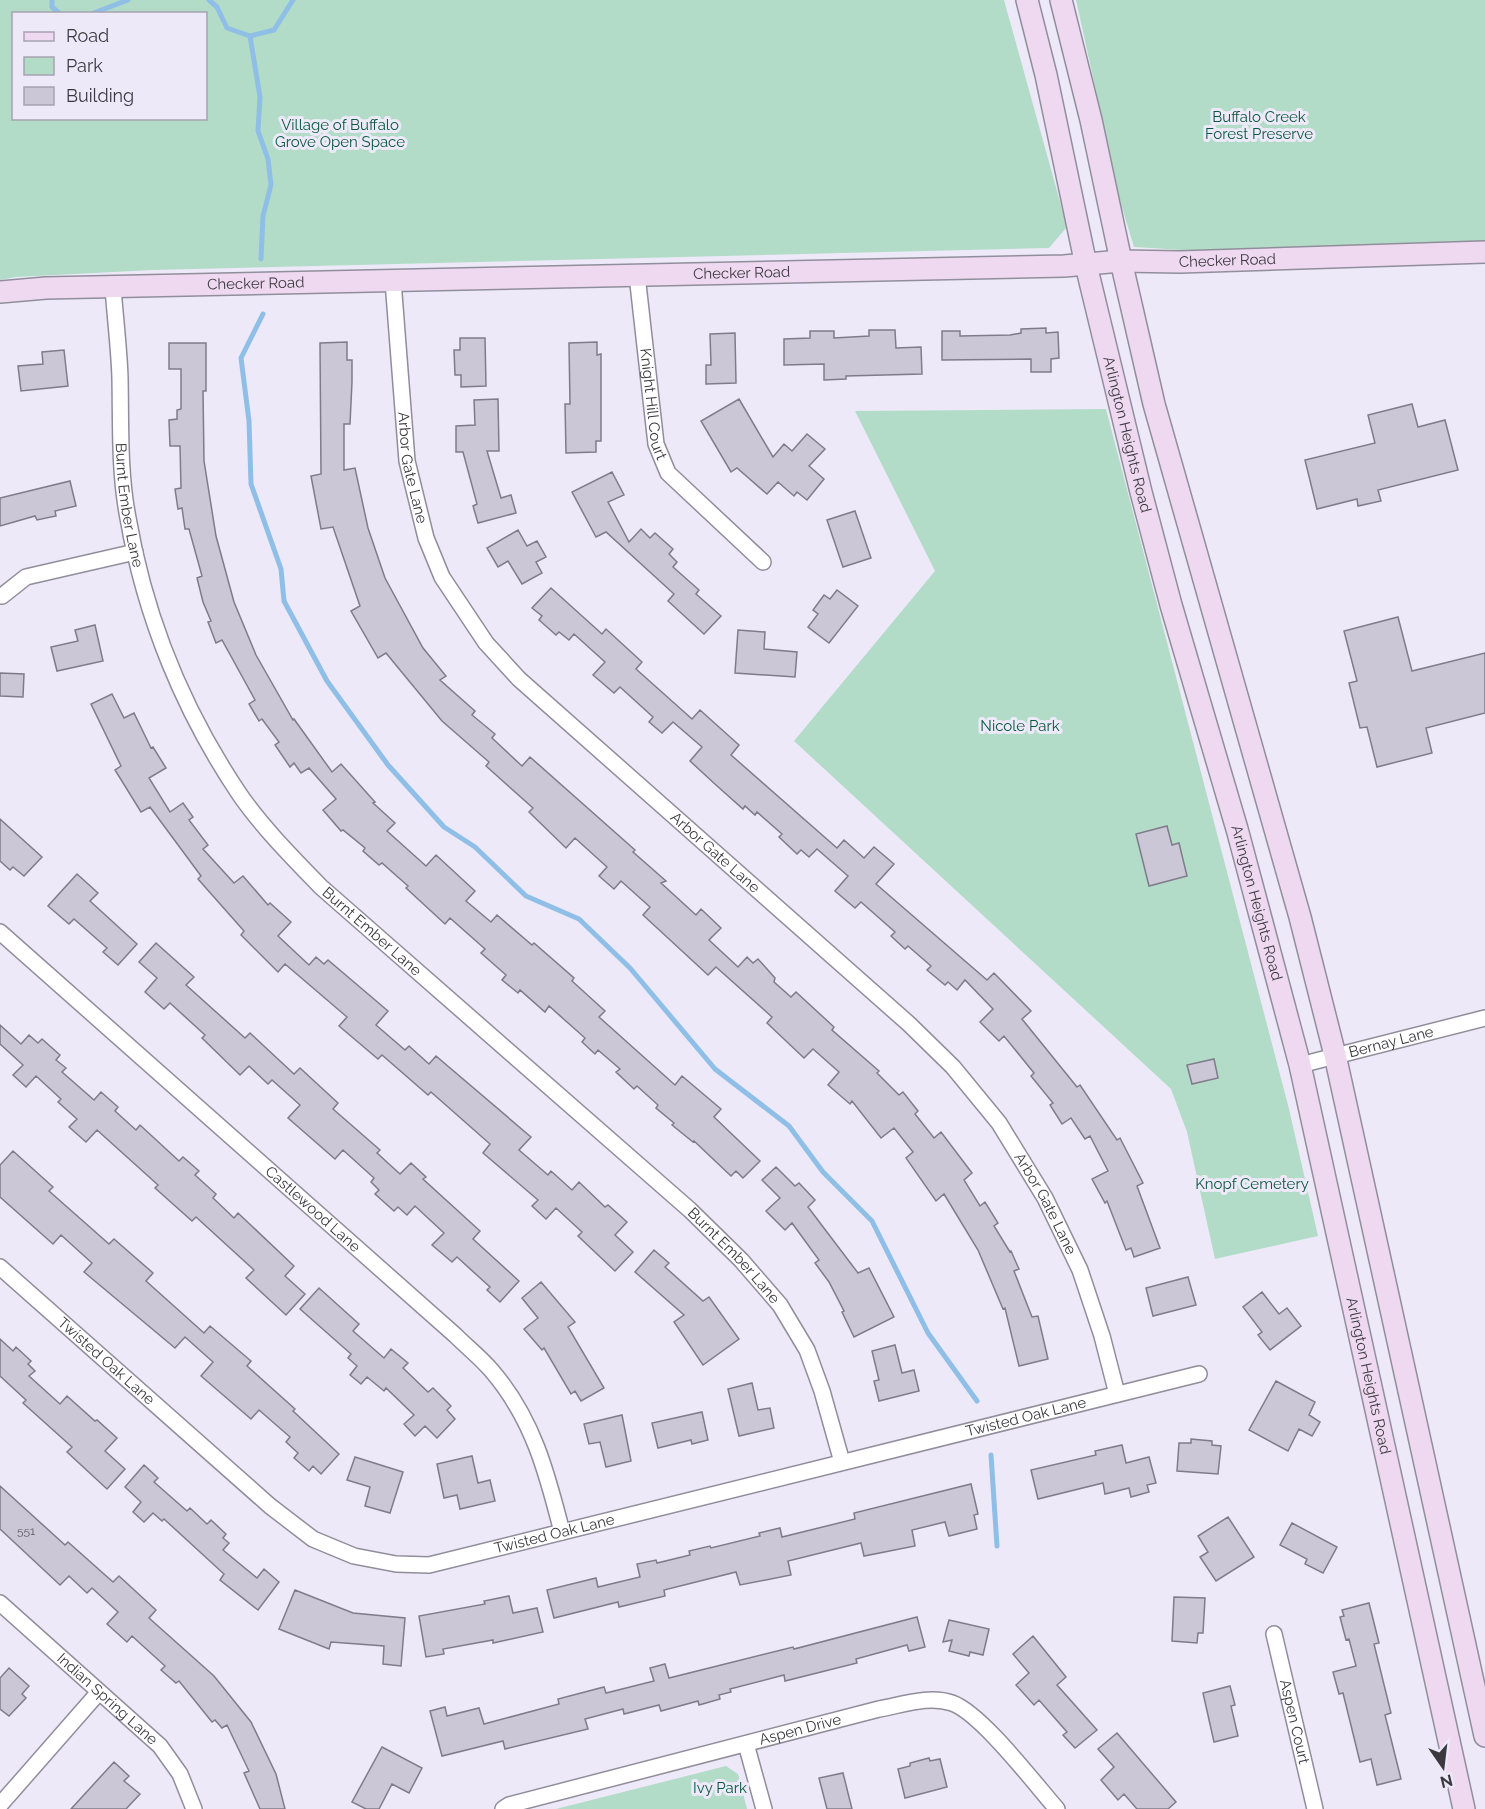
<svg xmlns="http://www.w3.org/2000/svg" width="1485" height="1809" font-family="Raleway,sans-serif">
<rect width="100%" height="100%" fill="#ede9f9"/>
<path fill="#b2dcc7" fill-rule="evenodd" d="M0 0H1004L1067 227 1049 248 153 270 16 277 0 280ZM14 14H206V118H14Z
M1076 0H1485V244L1231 253 1134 247 1121 204Z
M1106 409 1289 1109 1318 1236 1215 1259 1187 1132 1171 1089 794 741 935 571 855 411Z
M726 1766 738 1774 747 1809H556Z"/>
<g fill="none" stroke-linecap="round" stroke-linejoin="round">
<path stroke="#8fbfe6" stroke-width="5" d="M52 0V7L60 14
M209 0 217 7 227 28 250 36 274 30 293 0
M91 14 128 0
M250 36 260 97 258 131 268 159 271 185 263 216 261 259
M263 314 241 358 249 421 251 484 281 569 284 601 327 681 388 765 444 827 475 847 526 896 579 919 630 968 715 1069 789 1126 823 1172 872 1221 928 1333 977 1401
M991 1455 997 1546"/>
</g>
<path fill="#cbc7d6" stroke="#7f7c8a" stroke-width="1.5" d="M1046 328V333L1058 332 1059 358 1051 359V372H1031V359L942 360V331H960V336L1010 335 1021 333V329Z
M869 330H895L896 348 921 347 922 374 846 376V379L824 380V364L784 365V339L810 338V331H834V338L869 336Z
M735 333 736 383 706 384V365H711L710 334Z
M460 338H485L486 386 461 387V375H455L454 350H460Z
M347 342V360H352V382L350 424H344V470L355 468 368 528 385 578 423 648 446 676 440 680 475 711 472 715 495 734 492 738 522 766 530 757 635 850 633 852 666 881 661 883 696 915 701 909 721 928 709 940 738 967 747 957 753 963 758 959 775 978 774 982 791 997 796 992 834 1027 832 1030 879 1071 877 1073 899 1095 903 1092 918 1111 915 1114 934 1138 941 1132 972 1173 964 1180 980 1206 985 1202 998 1223 994 1226 1010 1252 1011 1251 1019 1269 1014 1271 1032 1317 1038 1316 1048 1359 1019 1366 1005 1308 1003 1309 978 1250 944 1194 936 1201 906 1158 913 1152 894 1128 881 1138 852 1101 850 1104 828 1085 839 1072 813 1049 804 1058 767 1023 772 1017 716 967 708 975 643 915 650 907 621 881 614 889 599 876 607 867 575 838 566 848 529 812 533 808 486 766 489 762 442 721 386 653 378 658 351 611 360 606 333 527 321 529 311 476 321 474 320 343Z
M597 342V355L601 354V441H596V452L566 453 565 404H570L569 343Z
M169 343H206V391H203L204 461 216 536 234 602 256 655 293 720 294 719 332 772 341 764 375 802 373 803 395 823 387 831 426 866 436 855 475 891 466 901 491 922 497 915 532 945 534 943 574 978 572 981 605 1011 599 1017 675 1085 682 1076 721 1109 714 1117 760 1161 743 1178 736 1171 731 1176 694 1141 693 1142 672 1125 674 1123 656 1108 658 1105 637 1086 634 1089 616 1072 620 1069 598 1050 595 1054 582 1042 585 1038 549 1006 545 1012 520 990 518 993 502 980 506 975 481 953 485 949 450 918 445 924 406 888 408 886 382 863 379 865 363 851 365 848 343 830 341 831 323 810 336 799 309 768 301 773 294 763 290 767 275 745 279 742 262 719 259 721 249 704 255 700 222 640 216 643 208 622 211 621 203 602 197 578 202 576 189 529H185L182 508 178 509 175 489 181 488 180 446H170L169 420 177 419V410L181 409V369H169Z
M64 350 68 386 21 391 18 366 43 364 42 352Z
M498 399 499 451H487L501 498 511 495 516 513 478 523 473 506 477 504 463 452H456V426L475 425 474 400Z
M739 399 773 457 784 444 792 451 807 434 825 449 809 466 824 479 807 500 797 492 794 496 778 482 767 494 737 468 731 472 701 421Z
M1412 404 1418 427 1445 420 1458 470 1378 490 1381 501 1358 506 1357 499 1317 509 1305 460 1375 443 1368 415Z
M612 472 624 495 608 502 629 542 641 529 650 538 655 533 673 549 669 554 677 562 673 567 699 590 696 594 721 616 704 634 668 601 674 594 606 532 596 537 572 492Z
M70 481 76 506 55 511 56 516 37 520 35 516 0 526V498Z
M855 511 871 558 843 567 827 520Z
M518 530 527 546 537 541 546 557 536 562 542 573 522 584 508 561 498 567 487 548Z
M551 588 602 634 606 629 642 662 636 669 692 719 700 710 739 745 731 755 837 848 844 840 864 858 874 847 894 864 876 884 987 980 994 973 1031 1011 1022 1019 1077 1087 1080 1085 1117 1140 1120 1138 1143 1183 1137 1186 1160 1248 1134 1257 1131 1248 1126 1250 1107 1201 1105 1203 1092 1179 1108 1171 1090 1136 1085 1139 1071 1118 1062 1124 1050 1105 1053 1103 1031 1076 1034 1073 1004 1036 999 1041 980 1022 993 1009 965 980 957 990 948 982 945 985 927 970 931 966 908 946 905 949 891 936 895 932 861 902 855 908 835 891 848 876 817 849 809 857 801 850 797 854 779 837 782 834 757 812 755 815 745 806 743 809 716 785 690 761 702 747 673 722 662 733 649 722 653 717 620 687 614 693 593 675 605 662 574 634 569 640 559 632 556 635 539 620 542 616 532 608Z
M837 590 858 606 829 643 808 627 818 614 813 610 824 595 830 599Z
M1398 617 1412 671 1485 653V713L1426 728 1432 753 1377 767 1367 727 1360 728 1349 683 1357 681 1344 631Z
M95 625 103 661 57 671 51 647 78 641 75 630Z
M738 630 765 632 764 649 797 652 795 677 735 673Z
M0 673 24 674 23 697 0 696Z
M112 694 124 718 134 713 151 748 153 747 166 768 149 778 170 812 183 803 193 817 189 820 208 845 203 849 234 883 243 876 268 905 270 903 291 922 278 936 309 965 316 957 324 964 328 960 388 1011 376 1025 405 1050 409 1046 429 1064 436 1056 531 1137 519 1150 548 1175 551 1171 572 1190 579 1182 605 1207 608 1205 627 1222 615 1235 633 1252 615 1271 578 1236 582 1232 556 1208 546 1219 532 1206 538 1200 483 1153 490 1144 431 1092 428 1095 382 1055 378 1059 339 1026 347 1017 285 964 278 972 241 935 244 931 198 879 201 876 150 807 141 812 115 770 121 766 91 704Z
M0 819 42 857 24 876 13 867 10 870 0 861Z
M1167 826 1172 845 1179 843 1187 876 1149 886 1136 834Z
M77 874 98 893 90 901 137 944 118 965 103 952 107 948 74 919 69 924 48 906Z
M156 943 194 977 186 985 245 1038 250 1033 294 1074 300 1068 338 1103 333 1109 380 1150 377 1153 400 1174 411 1163 426 1177 423 1179 480 1231 473 1239 519 1281 500 1302 487 1290 490 1287 457 1257 452 1262 432 1245 444 1233 415 1206 407 1215 398 1207 394 1211 375 1194 379 1190 371 1182 374 1178 343 1150 335 1159 288 1118 300 1105 272 1080 268 1084 249 1066 240 1075 202 1038 205 1035 170 1003 164 1009 145 992 157 978 139 962Z
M0 1025 21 1044 29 1035 38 1043 42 1039 60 1055 56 1060 66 1068 62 1072 94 1100 101 1092 118 1107 115 1111 136 1130 140 1125 179 1161 183 1157 199 1171 195 1175 216 1194 213 1198 234 1218 238 1213 294 1266 285 1276 305 1294 286 1315 246 1278 254 1270 196 1217 192 1221 155 1188 158 1185 97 1130 86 1142 69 1127 77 1119 58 1102 61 1099 36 1076 26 1087 13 1075 23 1065 0 1044Z
M1214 1059 1218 1078 1192 1084 1187 1065Z
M13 1151 53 1187 49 1191 109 1244 114 1239 153 1273 146 1281 204 1333 210 1326 251 1361 247 1366 295 1409 293 1411 339 1454 321 1474 313 1466 309 1471 294 1458 298 1453 286 1442 290 1437 259 1410 251 1419 201 1376 213 1362 185 1337 175 1348 84 1272 92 1263 61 1235 53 1244 0 1197V1165Z
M776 1167 795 1186 799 1183 815 1200 808 1207 858 1273 869 1268 894 1317 854 1337 842 1312 844 1311 829 1282 815 1263 819 1260 792 1223 785 1230 766 1211 780 1198 762 1180Z
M654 1250 669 1263 665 1267 703 1301 709 1297 739 1339 703 1365 674 1322 684 1315 635 1272Z
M1188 1277 1196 1305 1153 1316 1146 1288Z
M541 1282 575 1322 568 1327 604 1388 581 1401 575 1391 571 1394 544 1348 542 1350 524 1329 538 1318 522 1298Z
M319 1288 359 1324 353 1331 384 1358 391 1349 408 1363 403 1368 428 1392 433 1388 451 1406 447 1410 455 1419 437 1438 425 1426 415 1436 404 1424 414 1415 386 1388 384 1391 367 1377 361 1384 350 1375 357 1366 348 1358 351 1354 300 1309Z
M1262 1292 1279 1314 1287 1308 1301 1326 1270 1350 1258 1335 1262 1332 1243 1307Z
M0 1339 13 1351 16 1347 31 1361 28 1364 35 1371 29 1376 60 1404 67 1396 95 1421 97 1420 117 1438 105 1451 125 1469 107 1489 67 1452 72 1447 23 1403 26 1400 0 1376Z
M895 1345 902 1373 914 1370 919 1391 879 1401 874 1381 879 1380 872 1351Z
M1276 1381 1315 1402 1309 1415 1320 1422 1312 1436 1299 1429 1288 1451 1249 1430Z
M752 1383 758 1410 770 1408 774 1428 739 1436 728 1389Z
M702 1412 708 1440 692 1444 691 1440 658 1448 652 1423Z
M622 1415 631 1461 606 1467 600 1442 589 1444 584 1424Z
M1191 1439 1212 1441V1445L1221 1446 1218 1474 1177 1471 1179 1443H1191Z
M1122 1445 1126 1463 1149 1457 1156 1483 1147 1485 1149 1492 1131 1497 1129 1488 1105 1494 1103 1483 1038 1499 1031 1470 1096 1455 1095 1451Z
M472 1456 478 1483 490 1480 495 1501 460 1509 457 1495 444 1498 437 1464Z
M355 1457 403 1472 390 1513 365 1506 370 1487 347 1480Z
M144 1465 158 1478 154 1482 187 1511 190 1508 207 1524 211 1520 226 1534 223 1538 229 1543 223 1550 257 1578 264 1569 279 1582 258 1610 220 1580 224 1574 164 1519 162 1521 153 1513 144 1522 133 1512 141 1502 125 1487Z
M971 1484 978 1514 974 1515 977 1529 949 1536 945 1522 912 1530 915 1546 864 1556 861 1543 788 1561 791 1575 740 1585 736 1572 664 1590 665 1596 619 1607 618 1602 554 1618 547 1590 596 1578 598 1587 640 1577 637 1564 656 1560 657 1563 690 1555 689 1551 710 1546 711 1548 760 1536 759 1533 780 1528 782 1537 855 1519 854 1513Z
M0 1486 65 1545 68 1542 113 1582 119 1576 156 1610 149 1618 214 1676 251 1722 276 1774 285 1809H260L244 1773 249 1771 227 1725 222 1728 215 1720 212 1722 179 1681 176 1683 161 1670 165 1666 132 1636 127 1642 107 1624 118 1612 92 1588 87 1593 69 1576 60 1585 0 1529Z
M1228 1517 1254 1557 1216 1581 1200 1557 1208 1552 1198 1536Z
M1292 1523 1337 1547 1323 1573 1305 1564 1307 1559 1280 1545Z
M295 1590 353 1613 405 1618 401 1666 383 1664 384 1646 331 1642 329 1649 279 1629Z
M509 1596 513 1613 537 1608 543 1632 493 1643V1640L443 1649 444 1654 426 1657 419 1616 485 1604 484 1601Z
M1174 1597 1205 1598 1203 1633H1198L1197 1643 1172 1641Z
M1369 1603 1379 1643 1374 1644 1391 1713 1385 1715 1401 1779 1377 1785 1371 1759 1360 1762 1343 1693 1339 1694 1333 1672 1356 1666 1349 1639 1346 1640 1340 1617 1344 1616 1342 1610Z
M917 1617 925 1647 909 1651 907 1645 856 1659 857 1663 785 1681 784 1675 730 1689 731 1692 719 1695 720 1699 699 1705 698 1701 661 1711 659 1705 624 1714 623 1709 585 1719 588 1729 505 1749 503 1741 442 1756 430 1711 445 1707 447 1716 479 1708 484 1724 559 1704 558 1699 604 1687 606 1693 654 1681 650 1668 665 1664 669 1678 793 1647 794 1649Z
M949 1620 989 1629 983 1655 970 1652 969 1656 949 1651 952 1640 943 1642Z
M1033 1636 1066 1677 1057 1685 1097 1730 1075 1748 1063 1735 1067 1732 1039 1700 1034 1705 1016 1685 1029 1673 1013 1654Z
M9 1668 29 1686 22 1694 26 1698 9 1716 0 1709V1678Z
M1230 1686 1235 1705 1231 1706 1238 1736 1214 1742 1203 1693Z
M1117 1733 1176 1802 1168 1809H1137L1124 1794 1118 1800 1101 1780 1114 1767 1098 1749Z
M382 1747 422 1768 409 1793 392 1784 379 1809H366L352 1802Z
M929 1758 930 1761 940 1759 947 1787 905 1798 898 1769 910 1766V1763Z
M114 1762 129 1776 124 1781 140 1794 126 1809H71Z
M843 1773 852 1809H827L819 1778Z"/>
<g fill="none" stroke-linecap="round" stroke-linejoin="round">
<defs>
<g id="street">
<path id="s1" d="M637 275 656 444 668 473 763 562"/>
<path id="s2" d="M393 281 407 461 426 538 442 577 486 643 519 679 909 1024 953 1067 999 1123 1045 1198 1080 1270 1102 1336 1117 1394"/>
<path id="s3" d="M113 287C115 317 119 347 120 378 121 425 119 472 128 518 145 617 184 712 240 795 263 828 293 858 321 887L690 1210 741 1260 780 1305 807 1350 822 1391 842 1462"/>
<path d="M2 596 26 577 135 552"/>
<path id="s4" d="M0 932 455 1335C467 1347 481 1358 492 1371 533 1419 547 1473 562 1532"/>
<path id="s5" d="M1300 1065 1485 1018"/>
<path id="s6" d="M0 1267 270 1506 313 1539 354 1556 396 1564 429 1565 1199 1374"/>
<path id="s7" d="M0 1603 160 1746 180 1774 194 1809"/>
<path id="s8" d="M1274 1634 1315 1809"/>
<path d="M746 1744 764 1809"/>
<path d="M0 1805 99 1692"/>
<path id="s9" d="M503 1809 509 1805 879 1709C902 1705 929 1695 952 1703 981 1713 1035 1784 1057 1809"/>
</g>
<g id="secondary">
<path id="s10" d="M1027 0 1046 75 1086 265 1141 492 1171 605 1237 829 1300 1065 1464 1809"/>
<path d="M1061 0 1091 120 1121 261 1154 404 1300 917 1335 1055 1485 1736"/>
<path id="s11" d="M0 292 46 288 1064 266 1121 261 1180 262 1485 252"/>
</g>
</defs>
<use href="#street" stroke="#918e9c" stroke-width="18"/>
<use href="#secondary" stroke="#918e9c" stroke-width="24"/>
<use href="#street" stroke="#fff" stroke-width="15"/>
<use href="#secondary" stroke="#eed9f1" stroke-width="21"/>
</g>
<g text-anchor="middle" stroke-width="6" stroke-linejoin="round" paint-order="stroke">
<g font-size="12" fill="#5f5c65">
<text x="26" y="1535">551</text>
</g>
<g font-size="15" fill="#0a593e" stroke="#ede9f9">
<text x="1259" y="122">Buffalo Creek<tspan x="1259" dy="17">Forest Preserve</tspan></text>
<text x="340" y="130">Village of Buffalo<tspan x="340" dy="17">Grove Open Space</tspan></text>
<text x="1020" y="731">Nicole Park</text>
<text x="1252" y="1189">Knopf Cemetery</text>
<text x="720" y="1793">Ivy Park</text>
</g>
<g font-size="15" fill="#3b393f" stroke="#ede9f9">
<text dy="5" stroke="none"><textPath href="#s11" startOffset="1228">Checker Road</textPath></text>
<text dy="5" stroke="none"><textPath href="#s11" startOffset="742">Checker Road</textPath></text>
<text dy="5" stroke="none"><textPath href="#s11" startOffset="256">Checker Road</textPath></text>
<text dy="5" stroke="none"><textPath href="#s1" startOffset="130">Knight Hill Court</textPath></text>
<text dy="5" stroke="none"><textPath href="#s10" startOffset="446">Arlington Heights Road</textPath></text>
<text dy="5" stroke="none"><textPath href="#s2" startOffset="188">Arbor Gate Lane</textPath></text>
<text dy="5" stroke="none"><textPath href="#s3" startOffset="219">Burnt Ember Lane</textPath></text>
<text dy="5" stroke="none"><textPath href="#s2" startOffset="692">Arbor Gate Lane</textPath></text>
<text dy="5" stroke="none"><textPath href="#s10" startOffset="932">Arlington Heights Road</textPath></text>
<text dy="5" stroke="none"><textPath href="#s3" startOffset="723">Burnt Ember Lane</textPath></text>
<text dy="5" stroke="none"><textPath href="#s5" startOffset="94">Bernay Lane</textPath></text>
<text dy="5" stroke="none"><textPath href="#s2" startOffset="1178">Arbor Gate Lane</textPath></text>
<text dy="5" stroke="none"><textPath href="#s4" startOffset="418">Castlewood Lane</textPath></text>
<text dy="5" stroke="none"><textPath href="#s3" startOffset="1209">Burnt Ember Lane</textPath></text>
<text dy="5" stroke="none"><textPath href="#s6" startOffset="142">Twisted Oak Lane</textPath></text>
<text dy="5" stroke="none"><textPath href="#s10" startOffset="1418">Arlington Heights Road</textPath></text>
<text dy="5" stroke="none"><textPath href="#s6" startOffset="1150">Twisted Oak Lane</textPath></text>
<text dy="5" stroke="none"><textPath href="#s6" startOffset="664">Twisted Oak Lane</textPath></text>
<text dy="5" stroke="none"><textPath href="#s7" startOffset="144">Indian Spring Lane</textPath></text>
<text dy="5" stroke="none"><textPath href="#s8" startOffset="90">Aspen Court</textPath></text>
<text dy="5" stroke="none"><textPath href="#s9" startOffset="308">Aspen Drive</textPath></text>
</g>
</g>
<rect x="12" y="12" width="195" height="108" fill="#ede9f9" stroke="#a6a3af" stroke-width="1.5"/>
<rect x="24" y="32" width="30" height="9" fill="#eed9f1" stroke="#a6a3af" stroke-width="1.5"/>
<text x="66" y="42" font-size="18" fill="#3b393f">Road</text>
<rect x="24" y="57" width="30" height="18" fill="#b2dcc7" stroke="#a6a3af" stroke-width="1.5"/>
<text x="66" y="72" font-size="18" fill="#3b393f">Park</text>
<rect x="24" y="87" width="30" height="18" fill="#cbc7d6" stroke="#a6a3af" stroke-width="1.5"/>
<text x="66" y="102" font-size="18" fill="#3b393f">Building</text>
<g transform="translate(1443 1767) rotate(166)" stroke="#ede9f9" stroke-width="4.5" paint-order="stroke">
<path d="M0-4.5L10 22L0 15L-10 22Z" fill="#3b393f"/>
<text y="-9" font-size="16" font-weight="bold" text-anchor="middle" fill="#3b393f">N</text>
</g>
</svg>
